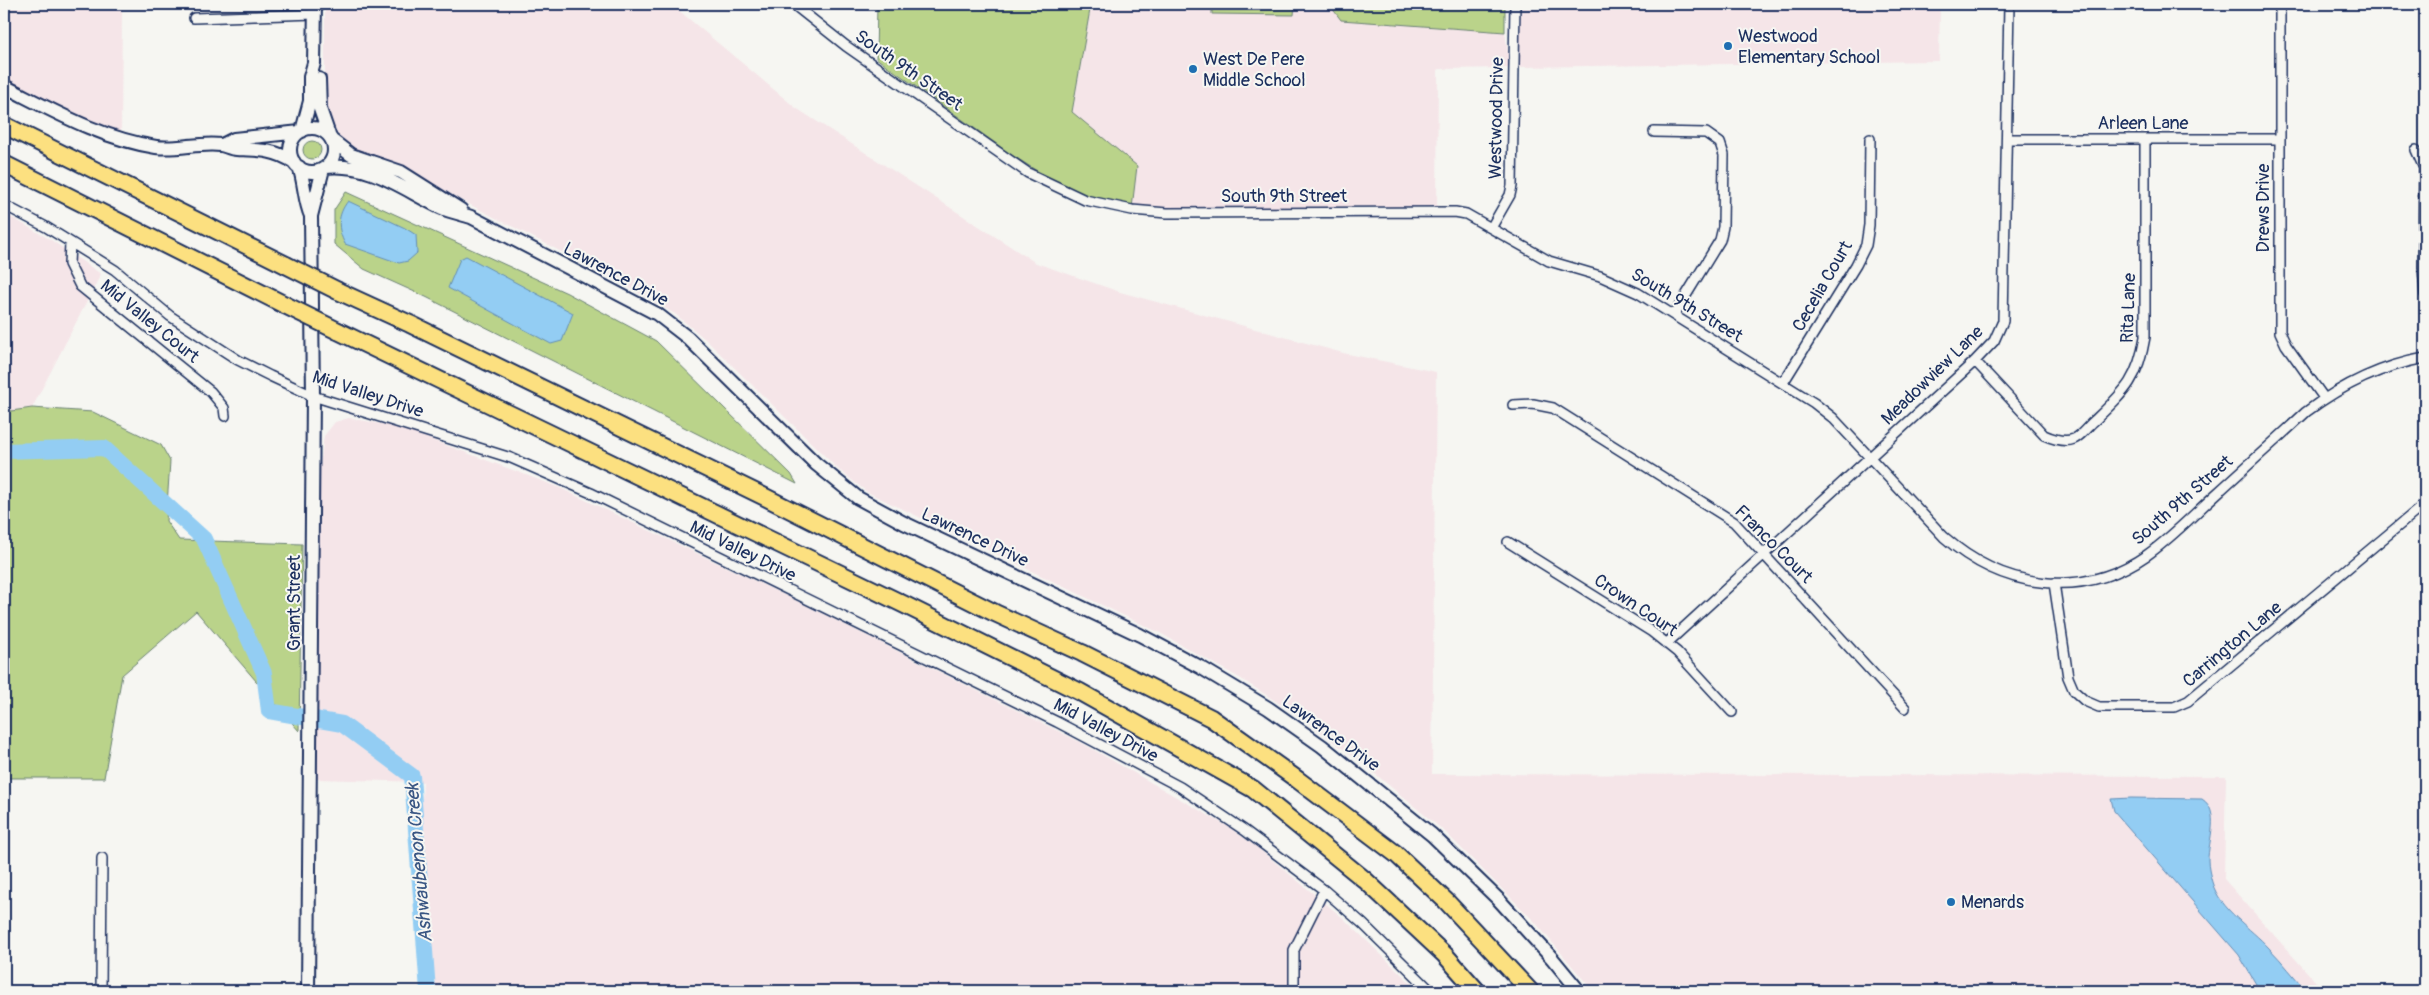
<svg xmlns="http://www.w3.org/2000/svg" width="2429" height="995" font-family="Pangolin,sans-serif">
<rect width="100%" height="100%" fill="#f6f6f2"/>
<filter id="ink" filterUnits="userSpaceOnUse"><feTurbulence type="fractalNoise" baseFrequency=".02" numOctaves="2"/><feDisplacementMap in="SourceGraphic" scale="10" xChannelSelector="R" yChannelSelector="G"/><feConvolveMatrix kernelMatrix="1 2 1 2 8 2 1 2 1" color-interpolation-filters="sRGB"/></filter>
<g filter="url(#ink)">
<path fill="#f5e5e8" d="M4 4H149V8H122L121 139 4 86Z
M325 4H671L796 108 1036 263 1120 292 1343 353 1436 372 1432 774 2226 776 2224 879 2324 991H1593L1535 922 1444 831 1362 763 1300 717 1243 680 1160 633 867 492 839 470 705 339 675 314 614 279 459 199 406 167 352 148 340 138 327 112 325 93Z
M1091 4H1329L1341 20 1505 32 1510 68 1438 69 1437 209 1132 208 1072 112Z
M1517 4H1940L1939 61 1516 67Z
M4 213 51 240 101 274 32 408 4 412Z
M349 418 388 425 416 434 558 487 797 601 1080 742 1227 826 1254 845 1342 917 1419 991H429L430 942 421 818 423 782 316 779 319 559 317 489 324 436 335 422Z"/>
<path fill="#bad38a" stroke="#6a8174" d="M877 4H1091L1072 112 1137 166 1132 208 1087 197 1062 187 1012 155 876 58Z
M1212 4H1295L1294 15 1212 14Z
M1329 4H1505V32L1341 20Z
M303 150a9 9 0 1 1 18 0a9 9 0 1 1-18 0Z
M346 192 567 293 656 341 791 474 797 484 426 297 364 269 334 244V210Z
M32 408 93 412 161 445 170 461 166 521 179 540 302 544 299 731 196 611 122 675 104 778H4V412Z"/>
<path fill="#93cdf3" stroke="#638eb7" d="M348 201 405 228 416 235 417 253 408 261 399 263 345 244C337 229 337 215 348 201Z
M466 256 573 313 562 341 551 344 448 288 460 259Z
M2131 798 2202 799C2221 811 2208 841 2208 860 2208 867 2210 875 2212 882 2220 910 2251 928 2269 948 2283 962 2294 977 2307 991H2260L2239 955 2114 811 2111 799Z"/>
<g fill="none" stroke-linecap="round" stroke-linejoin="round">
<path stroke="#93cdf3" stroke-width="16" d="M4 451 104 448 204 539 264 673 269 711 342 724 412 776 428 991"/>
<defs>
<path id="street" d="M793 4 846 46 1028 173 1085 200 1132 210 1167 213 1455 212 1466 214 1549 261 1600 276 1638 293 1814 403 1833 418 1944 537C2002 588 2081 601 2147 555 2171 538 2191 517 2213 497 2244 469 2275 441 2306 412 2342 385 2380 366 2425 358
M2280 4V332L2286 345 2324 398
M194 18 315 14
M1654 132 1706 133 1720 143 1724 155 1723 227 1720 240 1674 315
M2007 139H2279
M2416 150 2424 168 2423 267 2425 294
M4 205 46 227 115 270 170 316 238 360 270 376 313 396 511 458 591 493 1057 722 1180 787 1244 830 1324 890 1363 924 1431 991
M1491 228 1510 195 1512 186 1515 4
M70 243 69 264 80 286 211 392 224 408 225 416
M1975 361 2044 435C2053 439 2064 443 2074 439 2081 436 2088 426 2094 421 2125 391 2138 380 2145 337V139
M1783 383 1856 265 1866 245 1869 225 1870 139
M1513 405 1533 404 1553 408 1734 522 1905 708
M1508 542 1652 632 1677 652 1732 712
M2054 583 2068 677 2074 691 2085 701 2099 707H2174L2188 701 2420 508 2425 501
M1666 644 1975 361 1994 341 2003 321 2009 4
M101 991 102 858
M1294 991V950L1324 890"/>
<path id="secondary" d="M319 79 320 109 329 135
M4 86C52 110 102 139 156 147 177 150 200 142 221 145 226 146 231 149 236 149 259 150 274 149 294 162
M290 150a22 22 0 1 1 44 0a22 22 0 1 1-44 0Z
M302 131 310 101V77L314 63 315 4
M333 141 351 155 401 172 461 210
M222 145 234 139 300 132
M299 167C305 183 304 201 311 216
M326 167C372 163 402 189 442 208 451 212 462 214 471 217L657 314 688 338 816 464 858 498 904 523 1140 635 1200 667 1268 708 1322 746 1432 835 1498 899 1551 957 1579 991
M308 991 313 396 311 216 323 169"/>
<path id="highway" d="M4 125 286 265
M4 164 285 305
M338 291 410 324 765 497 995 613 1082 653 1211 718 1298 780 1396 854 1446 901 1530 991
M338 331 905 605 1080 692 1253 789 1365 880 1445 955 1477 991"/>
</defs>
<use href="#street" stroke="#1b2f5e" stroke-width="12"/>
<use href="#secondary" stroke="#1b2f5e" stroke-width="16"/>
<use href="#highway" stroke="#1b2f5e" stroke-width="20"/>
<use href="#street" stroke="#f6f6f2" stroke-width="9"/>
<use href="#secondary" stroke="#f6f6f2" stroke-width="12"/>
<use href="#highway" stroke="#fce080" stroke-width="16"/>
<defs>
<path id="highway-bridge" d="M286 265 338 291
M285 305 338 331"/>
</defs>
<use href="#highway-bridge" stroke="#1b2f5e" stroke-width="20" stroke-linecap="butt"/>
<use href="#highway-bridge" stroke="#fce080" stroke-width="16"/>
</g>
</g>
<g fill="#1f6fb2" stroke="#f6f6f2" stroke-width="2">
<circle cx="1728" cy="46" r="5"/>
<circle cx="1193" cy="69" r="5"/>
<circle cx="1951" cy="902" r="5"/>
</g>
<g text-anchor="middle" stroke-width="4" stroke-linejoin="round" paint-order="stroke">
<g font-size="18" fill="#1b2f5e" stroke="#f6f6f2" text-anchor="start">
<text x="1738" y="42">Westwood<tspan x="1738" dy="21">Elementary School</tspan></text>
<text x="1203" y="65">West De Pere<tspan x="1203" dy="21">Middle School</tspan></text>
<text x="1961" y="908">Menards</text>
</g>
<g font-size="18" fill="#1b2f5e" stroke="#f6f6f2">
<text transform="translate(909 70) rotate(35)" y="6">South 9th Street</text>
<text transform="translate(1496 118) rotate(-89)" y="6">Westwood Drive</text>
<text x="2143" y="129">Arleen Lane</text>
<text x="1284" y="202">South 9th Street</text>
<text transform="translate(2263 208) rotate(-90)" y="6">Drews Drive</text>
<text transform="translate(616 274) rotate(28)" y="6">Lawrence Drive</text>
<text transform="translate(1822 286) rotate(-60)" y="6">Cecelia Court</text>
<text transform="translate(1687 305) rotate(31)" y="6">South 9th Street</text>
<text transform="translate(2128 308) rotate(-88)" y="6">Rita Lane</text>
<text transform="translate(150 321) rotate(39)" y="6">Mid Valley Court</text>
<text transform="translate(1932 375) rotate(-44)" y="6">Meadowview Lane</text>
<text transform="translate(368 394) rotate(18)" y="6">Mid Valley Drive</text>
<text transform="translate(2182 500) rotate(-41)" y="6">South 9th Street</text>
<text transform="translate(975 537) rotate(25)" y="6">Lawrence Drive</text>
<text transform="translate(1774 544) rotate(45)" y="6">Franco Court</text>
<text transform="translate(743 551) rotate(26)" y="6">Mid Valley Drive</text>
<text transform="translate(294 603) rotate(-90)" y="6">Grant Street</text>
<text transform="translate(1636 605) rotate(34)" y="6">Crown Court</text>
<text transform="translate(2232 644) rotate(-40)" y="6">Carrington Lane</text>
<text transform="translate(1106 730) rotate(28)" y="6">Mid Valley Drive</text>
<text transform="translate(1331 733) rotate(36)" y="6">Lawrence Drive</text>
</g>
<g font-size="19" font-style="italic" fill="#395683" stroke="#f6f6f2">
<text transform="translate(418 863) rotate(-95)" y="7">Ashwaubenon Creek</text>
</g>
</g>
<rect width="2429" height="995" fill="none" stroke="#f6f6f2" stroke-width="20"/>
<rect x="10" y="10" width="2409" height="975" fill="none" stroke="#1b2f5e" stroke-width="2" filter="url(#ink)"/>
</svg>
